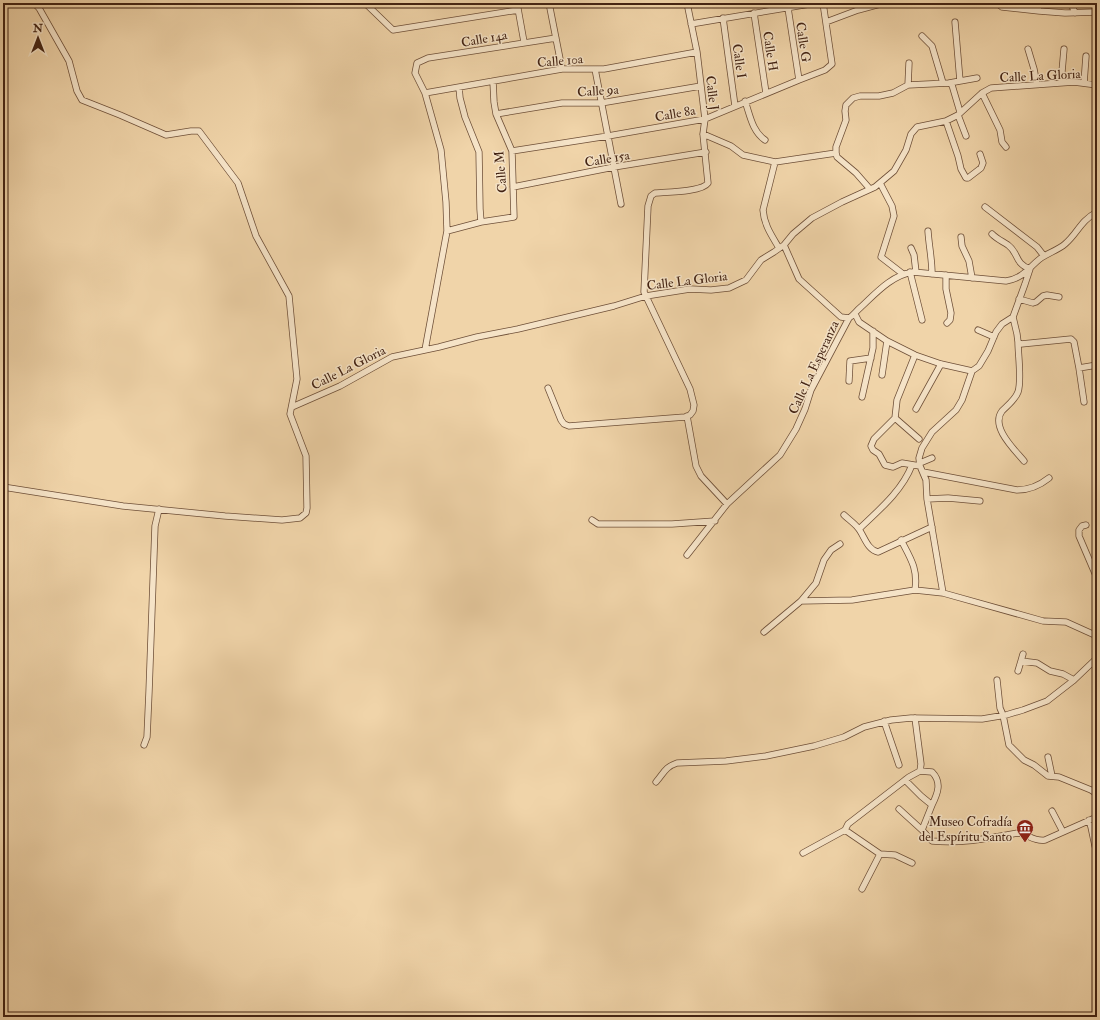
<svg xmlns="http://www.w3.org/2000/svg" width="1100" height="1020" font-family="'IM FELL Double Pica',serif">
<rect width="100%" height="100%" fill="#f0d4a9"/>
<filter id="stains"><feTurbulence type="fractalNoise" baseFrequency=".005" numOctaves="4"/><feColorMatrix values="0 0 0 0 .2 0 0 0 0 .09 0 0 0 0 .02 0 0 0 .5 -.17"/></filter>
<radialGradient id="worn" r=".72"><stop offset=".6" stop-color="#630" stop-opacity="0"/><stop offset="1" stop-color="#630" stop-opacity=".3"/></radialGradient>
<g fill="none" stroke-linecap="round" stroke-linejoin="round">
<defs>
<path id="minor" d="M365 3 393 30 518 10
M517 3 524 42
M549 3 562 69
M997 3 1002 7 1039 11 1065 13 1097 12
M1036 3 1039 11
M1071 3 1075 13
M788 8 799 80
M754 13 766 93
M723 18 735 106
M826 22 858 10 884 3
M955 22 960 81
M691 24 816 3
M922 36 932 46 943 83
M1028 49 1034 69 1037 85
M595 69 621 204
M949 83 977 78
M1061 83 1064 49
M1084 83 1086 56
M908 85 909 63
M459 87 460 98 465 117 479 152 480 209 481 222
M425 93 562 69H604L697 52
M982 93 1000 130 1002 142 1006 147
M745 101C750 115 752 131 765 140
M496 114 562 103H601L701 86
M958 115 966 136
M946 121 958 156 961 169 966 178H968L981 168 983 163 980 154
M703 134 731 146 743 155 775 162 836 153
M512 151 608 136 705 119 799 80 825 70 832 64 823 3
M775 162 763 210C764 225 772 236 779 248
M880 183 892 206 894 216 881 257 903 274
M513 187 614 167 706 152
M870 189 856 173 837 157 836 153V147L846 120 845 111 846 105 853 98 860 96H879L893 93 908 85 949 83 952 85 960 112
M985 207 1037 247 1044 256
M447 231 481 222 514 217 512 151 496 114 494 102 493 81
M928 231C929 246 932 259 932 274
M961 237 962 246 969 261 972 278
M784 245 799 279 841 317 849 318
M911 248 914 255 916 272
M910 272 922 320
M946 275V289L951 313 950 320 947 323
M1019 299 1033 303 1036 302 1043 296 1047 295 1059 297
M855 314 859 322 887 341 915 355 941 364 972 371 979 366 988 351 996 332 1002 324 1013 317 1025 284 1030 269C1014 263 1019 253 1008 245 1002 241 997 239 992 234
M1013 317 1017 334 1018 342 1021 344 1071 339 1074 342 1079 368 1097 365
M978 330 994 337
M1018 342C1018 354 1022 381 1018 392 1015 400 1008 405 1002 411 990 427 1015 450 1024 461
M425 350 447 231 446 202 441 150 425 93 415 73 417 63 428 58 556 38
M915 355 897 400 895 418 919 439
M1079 368 1084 402
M882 375 887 341
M849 381 850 361 871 358
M548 388 561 420 564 424 569 426 685 417 690 415 693 411 694 405 690 389 644 292 648 206 651 196 655 193C667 192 702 192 708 183L703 134 705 119 697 52 687 3
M862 397 873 348V331
M292 407 340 386 392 357 439 347 477 337 518 329 614 306 646 296 690 289 711 290 729 288 746 280 761 260 774 252 784 245 793 234 812 218 842 202 875 187 894 171 906 150 911 134 917 127 946 121 958 115 982 93 991 88 1074 82 1097 85
M916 409 941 364
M687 416 696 466 701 476 727 504
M895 418 874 439 871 446 873 450 879 454 885 465 893 467 902 463 920 466
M920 463 932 458
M923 472 1017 490C1030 490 1039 486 1049 478
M3 487 123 506 225 516 282 520 300 518 306 513 307 508 306 456 290 414 297 379 289 296 256 236 238 183 199 131H191L166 135 120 115 82 100 77 91 69 61 39 8 34 3
M927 499 948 498 980 501
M844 515C848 519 854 523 858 528 864 535 867 550 878 552L932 527
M592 520 598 524H672L715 521
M1086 525 1082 526 1079 530V536L1097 578
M859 529C879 510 902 491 912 465
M687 555 727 504 780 455 796 429 805 409 811 390 849 318C854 315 856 311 861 307 876 293 892 275 913 272L1006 281C1024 278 1028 268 1041 258 1048 253 1058 250 1065 244 1078 233 1080 221 1097 212
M915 590 943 593 1043 621 1066 622 1097 636
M943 593 927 499 926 480 920 466 919 458 922 448 932 432 956 410 962 400 972 371
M801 601 852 600 915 590C918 569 911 559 901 540
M764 632 801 601 816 583 824 560 831 550 840 544
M1023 654 1021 661 1037 663 1050 671 1063 674 1074 680
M1018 671 1021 661
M997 680 1000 708 1003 715 1009 745 1024 760 1034 765 1048 776 1059 777 1091 790 1097 794
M884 721 899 765
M144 745 147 737 149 692 155 526 159 509
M1048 757 1052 776
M905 780 921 796 932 805C938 793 942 782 932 772L920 771
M656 782C664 773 665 767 677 763L726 761 766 756 814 746 844 737 864 727 891 720 911 718 982 719 1006 715 1023 710 1047 701 1074 680 1097 658
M899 809 922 830 932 805
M1052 811 1063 832
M1089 820 1091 827 1095 846
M845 830 880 854 895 855 912 863
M922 830 932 841C961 844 990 838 1018 833 1028 834 1034 842 1045 840L1097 817
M803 853 845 830 848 824 909 777 920 771 921 764 915 718
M862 889 880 854"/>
</defs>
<use href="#minor" stroke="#6e4f38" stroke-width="7"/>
<use href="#minor" stroke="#f5e3c7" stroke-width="5.5"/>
</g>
<defs>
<symbol id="museum-pin" viewBox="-11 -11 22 30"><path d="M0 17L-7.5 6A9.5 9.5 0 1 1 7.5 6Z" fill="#8f2418" stroke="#f5e3c7"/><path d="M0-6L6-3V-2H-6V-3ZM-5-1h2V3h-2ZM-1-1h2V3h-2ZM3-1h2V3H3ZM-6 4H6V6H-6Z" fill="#fff"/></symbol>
</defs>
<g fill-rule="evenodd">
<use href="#museum-pin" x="1015" y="818" width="20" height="27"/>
</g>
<g text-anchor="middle" stroke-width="3" stroke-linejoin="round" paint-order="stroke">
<g font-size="13" fill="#432313" stroke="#f5e3c7">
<text transform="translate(484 38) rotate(-10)" y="5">Calle 14a</text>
<text transform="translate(804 42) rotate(81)" y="5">Calle G</text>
<text transform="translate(771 51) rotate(81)" y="5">Calle H</text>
<text transform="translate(560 60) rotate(-5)" y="5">Calle 10a</text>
<text transform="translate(740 61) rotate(82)" y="5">Calle I</text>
<text transform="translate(1040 75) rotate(-3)" y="5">Calle La Gloria</text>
<text transform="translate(598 90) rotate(-4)" y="5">Calle 9a</text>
<text transform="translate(713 93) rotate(83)" y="5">Calle J</text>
<text transform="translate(675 113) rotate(-10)" y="5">Calle 8a</text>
<text transform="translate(607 158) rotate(-10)" y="5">Calle 15a</text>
<text transform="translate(500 172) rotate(-95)" y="5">Calle M</text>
<text transform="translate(687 280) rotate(-7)" y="5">Calle La Gloria</text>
<text transform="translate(348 367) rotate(-27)" y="5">Calle La Gloria</text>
<text transform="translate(813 367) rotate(-65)" y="5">Calle La Esperanza</text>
</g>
<g font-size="13" fill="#432313" stroke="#f5e3c7" text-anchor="end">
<text x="1012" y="826">Museo Cofradía<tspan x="1012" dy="15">del Espíritu Santo</tspan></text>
</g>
</g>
<rect width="1100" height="1020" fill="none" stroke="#f0d4a9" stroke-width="16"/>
<rect x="4" y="4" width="1092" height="1012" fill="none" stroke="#432313" stroke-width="2"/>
<rect x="8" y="8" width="1084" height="1004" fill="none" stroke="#432313"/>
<g transform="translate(38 38)" stroke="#f5e3c7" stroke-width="3" paint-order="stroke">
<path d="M0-3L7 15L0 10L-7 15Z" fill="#432313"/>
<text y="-6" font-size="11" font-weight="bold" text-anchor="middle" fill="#432313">N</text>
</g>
<rect width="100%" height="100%" filter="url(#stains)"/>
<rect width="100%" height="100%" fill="url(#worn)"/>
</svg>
